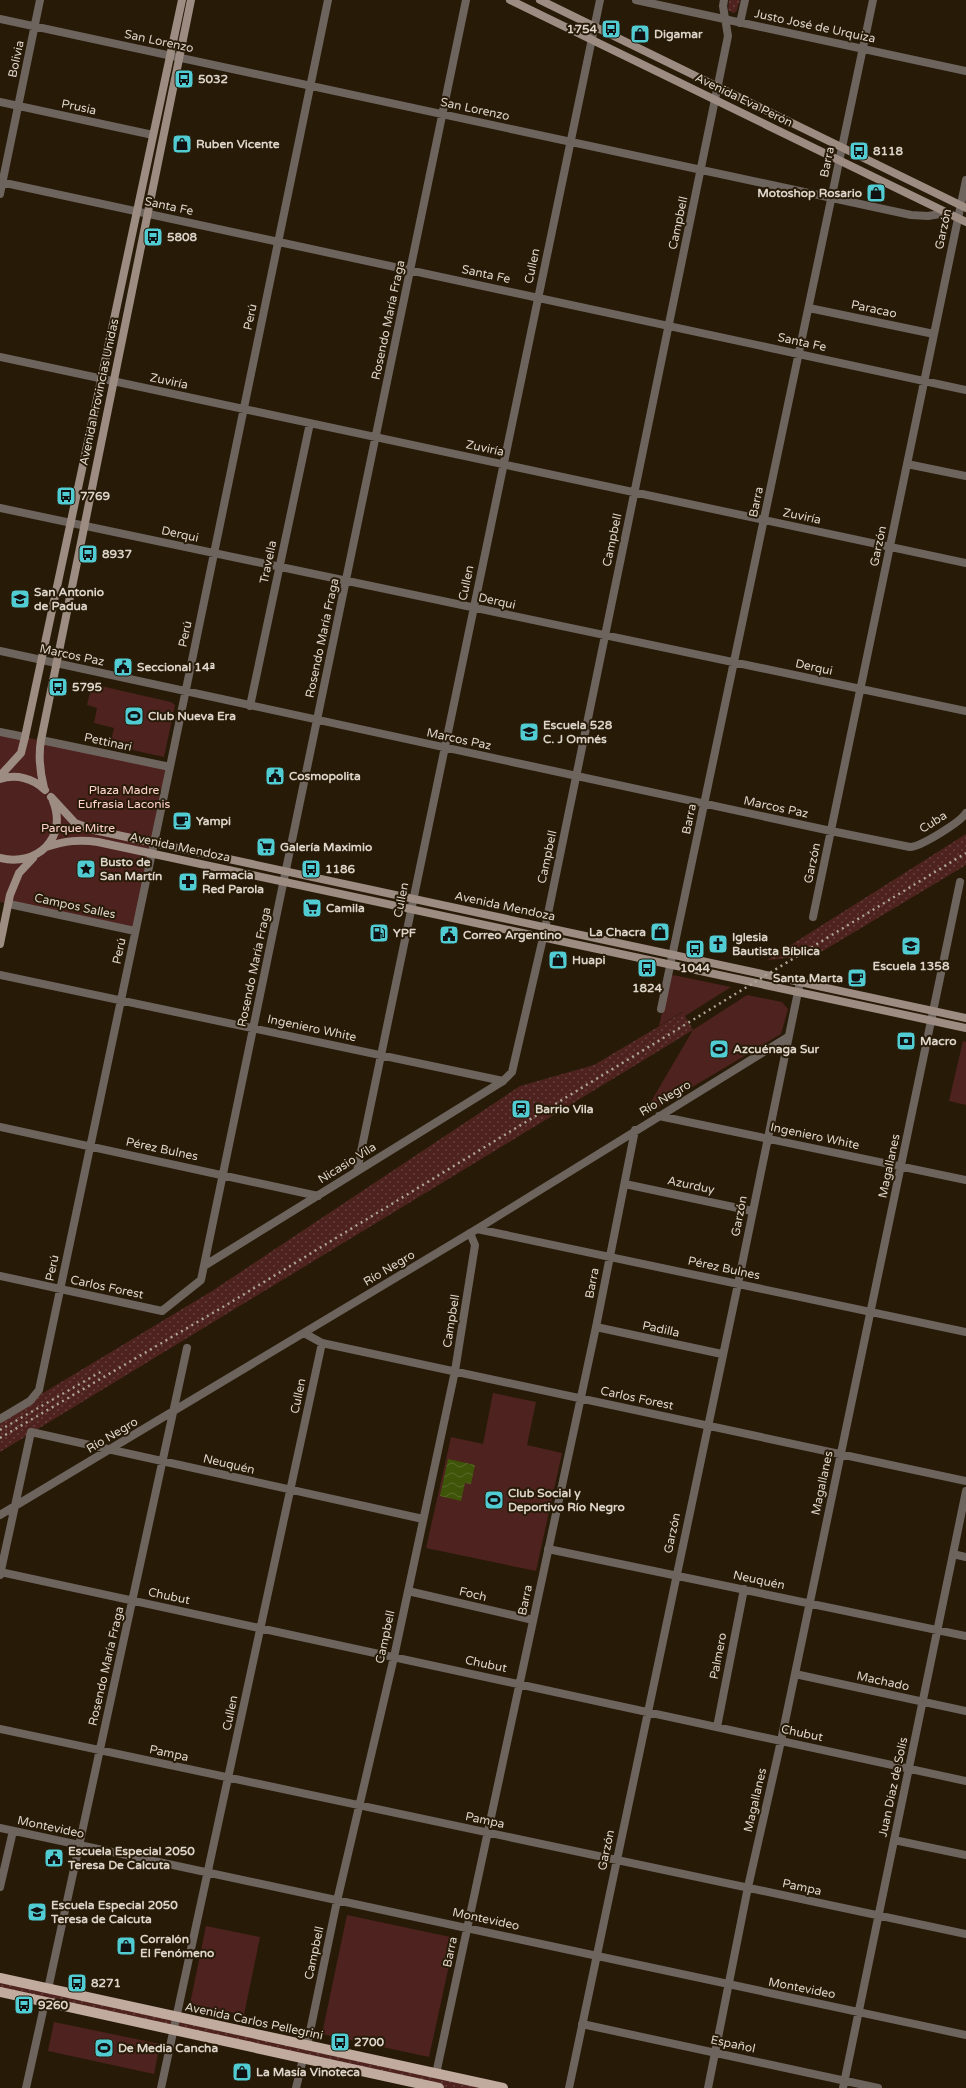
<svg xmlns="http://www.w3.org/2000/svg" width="966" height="2088" font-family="'Varela Round',sans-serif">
<defs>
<pattern id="grass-dots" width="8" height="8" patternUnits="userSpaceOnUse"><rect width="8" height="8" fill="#4e221e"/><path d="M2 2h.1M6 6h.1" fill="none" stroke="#67413d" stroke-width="1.8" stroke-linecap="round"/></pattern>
<pattern id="water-waves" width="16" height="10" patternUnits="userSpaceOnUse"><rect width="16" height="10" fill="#3e5408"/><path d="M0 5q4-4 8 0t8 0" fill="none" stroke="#596c2b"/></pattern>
</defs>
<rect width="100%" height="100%" fill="#271b08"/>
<path fill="url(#grass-dots)" d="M729 0H740L736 12 733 13 728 10Z
M966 834V865L816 955 767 960Z
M683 1012 693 1030 0 1452V1419L212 1291 520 1086 594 1065Z
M0 1978 503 2088H439L0 1992Z"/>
<path fill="#4e221e" d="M92 684 171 702 175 705 164 757 110 745 114 728 94 723 97 708 87 705Z
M0 732 170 767 135 931 0 902Z
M673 975 731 987 685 1016 682 1012 659 1026 670 978Z
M747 995 782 1002 788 1009 781 1034 642 1117 693 1030Z
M963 1041 966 1042V1105L949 1101Z
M493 1393 536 1402 527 1445 562 1453 536 1571 426 1548 451 1437 483 1444Z
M347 1915 455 1938 429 2057 322 2034Z
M206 1926 260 1937 244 2015 190 2004Z
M54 2022 160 2044 154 2074 48 2051Z"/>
<path fill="url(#water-waves)" d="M448 1459 475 1465 471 1484 465 1483 461 1501 440 1496Z"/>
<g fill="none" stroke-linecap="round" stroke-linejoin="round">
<path stroke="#6e645e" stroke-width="8" d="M636 0 966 71
M0 19 911 215 928 216 946 213
M740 23 745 0
M0 102 153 135
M0 182 966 390
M0 194 40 0
M809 308 934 334
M0 357 966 563
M907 464 966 476
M0 508 966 711
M0 651 831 831 910 847C920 847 961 822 966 813
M250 706 310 423
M0 732 25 737
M41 740 170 767
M9 904 135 931
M813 917 966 180
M0 975 503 1081
M661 1009 873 0
M659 1116 966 1180
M0 1127 318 1196
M357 1171 600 0
M625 1184 752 1211
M477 1229 966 1332
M204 1266 503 1081 512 1072 543 938 728 36 723 6 724 0
M0 1276 162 1311 201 1280 466 0
M596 1327 722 1354
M304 1333 322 1343 966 1481
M0 1419 30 1401 39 1390 170 767 328 0
M0 1515 477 1229 788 1037
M548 1549 966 1636
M953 1554 966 1557
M0 1572 966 1781
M0 1575 31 1432 423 1519
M408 1591 533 1620
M795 1674 966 1711
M717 1727 744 1589
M0 1729 966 1934
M0 1828 966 2035
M894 1840 966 1855
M0 1887 13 1831
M48 1989 187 1348
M582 2024 878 2088
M307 2046 337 1901 394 1657 455 1371 475 1245 470 1233
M436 2074 596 1327 635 1130
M26 2088 45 2002
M161 2088 322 1343
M296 2088 303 2059
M569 2088 738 1284 800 982
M708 2088 748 1887 781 1741 960 882
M843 2088 966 1491"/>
<path stroke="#9d8c82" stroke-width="8" d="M510 0 966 222
M540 0 966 208
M0 776 21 753 25 737 182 0
M0 779C16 774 33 778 45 790
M44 788C40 772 38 757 41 740L191 0
M51 797 75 823 94 830 966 1018
M46 847C65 841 79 839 98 842L966 1028
M0 858C37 867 68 838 53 801
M0 944 10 895 19 873 33 858"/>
<path stroke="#c1ab9f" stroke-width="10" d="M0 1978 503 2088
M0 1992 439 2088"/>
<path stroke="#aea497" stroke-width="2.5" stroke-dasharray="2 4" stroke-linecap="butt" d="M0 1430 104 1370
M0 1438 228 1304 966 853"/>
</g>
<defs>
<symbol id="bus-square" viewBox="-11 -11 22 22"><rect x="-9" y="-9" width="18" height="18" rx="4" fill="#51ccd3" stroke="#271b08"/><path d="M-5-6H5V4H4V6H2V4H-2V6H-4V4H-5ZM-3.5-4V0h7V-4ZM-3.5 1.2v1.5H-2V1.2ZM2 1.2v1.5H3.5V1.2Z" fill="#111"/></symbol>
<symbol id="shop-square" viewBox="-11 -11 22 22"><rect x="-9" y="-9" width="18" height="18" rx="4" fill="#51ccd3" stroke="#271b08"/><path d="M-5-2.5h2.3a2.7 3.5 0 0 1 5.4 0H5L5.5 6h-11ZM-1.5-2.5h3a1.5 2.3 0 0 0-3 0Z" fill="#111"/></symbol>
<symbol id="school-square" viewBox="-11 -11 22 22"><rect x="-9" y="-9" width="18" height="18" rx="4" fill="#51ccd3" stroke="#271b08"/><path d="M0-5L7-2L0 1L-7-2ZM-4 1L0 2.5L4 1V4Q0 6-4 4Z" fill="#111"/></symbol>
<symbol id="civic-square" viewBox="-11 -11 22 22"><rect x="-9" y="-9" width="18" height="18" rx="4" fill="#51ccd3" stroke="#271b08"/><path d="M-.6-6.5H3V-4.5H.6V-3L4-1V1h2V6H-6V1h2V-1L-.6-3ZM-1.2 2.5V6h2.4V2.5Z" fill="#111"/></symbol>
<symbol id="stadium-square" viewBox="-11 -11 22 22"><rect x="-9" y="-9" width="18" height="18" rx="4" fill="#51ccd3" stroke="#271b08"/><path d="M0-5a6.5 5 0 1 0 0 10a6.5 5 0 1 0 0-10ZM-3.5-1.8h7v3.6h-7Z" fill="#111"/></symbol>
<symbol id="cafe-square" viewBox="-11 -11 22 22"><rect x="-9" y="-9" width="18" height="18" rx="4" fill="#51ccd3" stroke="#271b08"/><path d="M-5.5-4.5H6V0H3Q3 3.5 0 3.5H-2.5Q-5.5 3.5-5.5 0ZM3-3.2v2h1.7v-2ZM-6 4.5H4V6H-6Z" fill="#111"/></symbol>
<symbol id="supermarket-square" viewBox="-11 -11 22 22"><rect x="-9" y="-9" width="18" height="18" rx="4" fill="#51ccd3" stroke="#271b08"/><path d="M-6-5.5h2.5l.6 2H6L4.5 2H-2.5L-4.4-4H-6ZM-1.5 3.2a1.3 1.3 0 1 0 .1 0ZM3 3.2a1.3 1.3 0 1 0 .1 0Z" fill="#111"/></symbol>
<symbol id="sight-square" viewBox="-11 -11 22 22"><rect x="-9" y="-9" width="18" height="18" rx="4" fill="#51ccd3" stroke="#271b08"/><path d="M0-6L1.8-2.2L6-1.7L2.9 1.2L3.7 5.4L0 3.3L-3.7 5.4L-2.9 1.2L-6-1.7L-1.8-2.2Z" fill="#111"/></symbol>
<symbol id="pharmacy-square" viewBox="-11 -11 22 22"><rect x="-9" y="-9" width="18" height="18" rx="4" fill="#51ccd3" stroke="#271b08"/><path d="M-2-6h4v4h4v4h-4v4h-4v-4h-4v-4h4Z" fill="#111"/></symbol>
<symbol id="fuel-square" viewBox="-11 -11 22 22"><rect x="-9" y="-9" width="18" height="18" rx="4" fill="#51ccd3" stroke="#271b08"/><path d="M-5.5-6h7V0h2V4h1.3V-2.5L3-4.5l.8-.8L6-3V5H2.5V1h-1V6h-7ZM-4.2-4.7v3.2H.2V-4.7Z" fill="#111"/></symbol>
<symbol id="church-square" viewBox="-11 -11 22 22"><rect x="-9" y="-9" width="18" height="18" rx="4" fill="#51ccd3" stroke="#271b08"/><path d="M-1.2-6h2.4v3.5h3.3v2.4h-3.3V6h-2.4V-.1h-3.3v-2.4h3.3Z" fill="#111"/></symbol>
<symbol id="bank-square" viewBox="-11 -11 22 22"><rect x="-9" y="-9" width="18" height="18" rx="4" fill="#51ccd3" stroke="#271b08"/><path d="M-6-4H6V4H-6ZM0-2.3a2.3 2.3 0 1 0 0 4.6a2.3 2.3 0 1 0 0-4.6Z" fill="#111"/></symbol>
<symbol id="station-square" viewBox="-11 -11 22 22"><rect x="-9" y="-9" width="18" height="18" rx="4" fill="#51ccd3" stroke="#271b08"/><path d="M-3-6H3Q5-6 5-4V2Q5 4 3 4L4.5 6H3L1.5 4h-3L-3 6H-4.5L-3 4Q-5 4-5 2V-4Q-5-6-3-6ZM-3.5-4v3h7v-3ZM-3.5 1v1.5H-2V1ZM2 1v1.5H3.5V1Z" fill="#111"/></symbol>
</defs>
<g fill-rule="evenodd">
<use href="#bus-square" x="600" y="18" width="22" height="22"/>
<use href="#shop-square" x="629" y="23" width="22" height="22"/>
<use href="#bus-square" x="173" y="68" width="22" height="22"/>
<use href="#shop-square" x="171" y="133" width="22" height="22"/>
<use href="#bus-square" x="848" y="140" width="22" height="22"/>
<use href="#shop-square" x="865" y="182" width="22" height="22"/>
<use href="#bus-square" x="142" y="226" width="22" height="22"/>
<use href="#bus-square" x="55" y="485" width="22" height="22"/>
<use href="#bus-square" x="77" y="543" width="22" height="22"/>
<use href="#school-square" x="9" y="588" width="22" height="22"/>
<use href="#civic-square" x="112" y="656" width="22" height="22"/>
<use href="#bus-square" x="47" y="676" width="22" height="22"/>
<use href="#stadium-square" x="123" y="705" width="22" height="22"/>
<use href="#school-square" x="518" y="721" width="22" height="22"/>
<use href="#civic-square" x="264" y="765" width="22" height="22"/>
<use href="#cafe-square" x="171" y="810" width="22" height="22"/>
<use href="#supermarket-square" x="255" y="836" width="22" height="22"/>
<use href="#sight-square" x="75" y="858" width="22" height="22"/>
<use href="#bus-square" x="300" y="858" width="22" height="22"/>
<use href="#pharmacy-square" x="177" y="871" width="22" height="22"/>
<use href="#supermarket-square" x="301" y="897" width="22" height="22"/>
<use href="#shop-square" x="649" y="921" width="22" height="22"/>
<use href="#fuel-square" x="368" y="922" width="22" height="22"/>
<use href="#civic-square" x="438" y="924" width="22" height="22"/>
<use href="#church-square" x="707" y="933" width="22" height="22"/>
<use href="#school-square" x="900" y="935" width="22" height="22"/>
<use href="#bus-square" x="684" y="938" width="22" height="22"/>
<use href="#shop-square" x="547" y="949" width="22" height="22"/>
<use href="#bus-square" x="636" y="957" width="22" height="22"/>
<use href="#cafe-square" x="846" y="967" width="22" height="22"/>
<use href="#bank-square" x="895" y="1030" width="22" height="22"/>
<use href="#stadium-square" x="708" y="1038" width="22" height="22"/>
<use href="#station-square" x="510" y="1098" width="22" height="22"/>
<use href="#stadium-square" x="483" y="1489" width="22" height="22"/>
<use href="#civic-square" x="43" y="1847" width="22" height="22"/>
<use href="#school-square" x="26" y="1901" width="22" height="22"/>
<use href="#shop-square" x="115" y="1935" width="22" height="22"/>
<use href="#bus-square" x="66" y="1972" width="22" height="22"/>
<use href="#bus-square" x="13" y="1994" width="22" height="22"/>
<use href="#bus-square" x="329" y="2031" width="22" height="22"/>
<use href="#stadium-square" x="93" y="2037" width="22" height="22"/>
<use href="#shop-square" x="231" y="2061" width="22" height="22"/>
</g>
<g text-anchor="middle" stroke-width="4" stroke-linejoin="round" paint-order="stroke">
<g font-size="12" fill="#ded5ca" stroke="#271b08">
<text transform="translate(815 26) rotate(12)" y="4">Justo José de Urquiza</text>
<text transform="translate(159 41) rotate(12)" y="4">San Lorenzo</text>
<text transform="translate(16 59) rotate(-78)" y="4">Bolivia</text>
<text transform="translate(744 100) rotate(26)" y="4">Avenida Eva Perón</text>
<text transform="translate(79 107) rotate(12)" y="4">Prusia</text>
<text transform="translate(475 109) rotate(12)" y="4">San Lorenzo</text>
<text transform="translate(827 162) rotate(-78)" y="4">Barra</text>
<text transform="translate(169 206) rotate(12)" y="4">Santa Fe</text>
<text transform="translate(678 223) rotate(-78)" y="4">Campbell</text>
<text transform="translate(943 229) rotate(-78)" y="4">Garzón</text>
<text transform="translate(532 266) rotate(-78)" y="4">Cullen</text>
<text transform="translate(486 274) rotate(12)" y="4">Santa Fe</text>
<text transform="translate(874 309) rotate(12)" y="4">Paracao</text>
<text transform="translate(250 317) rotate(-78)" y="4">Perú</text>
<text transform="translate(388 320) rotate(-78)" y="4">Rosendo María Fraga</text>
<text transform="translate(802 342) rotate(12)" y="4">Santa Fe</text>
<text transform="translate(169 381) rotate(12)" y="4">Zuviría</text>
<text transform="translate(99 392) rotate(-78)" y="4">Avenida Provincias Unidas</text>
<text transform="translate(485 448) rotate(12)" y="4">Zuviría</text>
<text transform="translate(756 502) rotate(-78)" y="4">Barra</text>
<text transform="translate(802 516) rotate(12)" y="4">Zuviría</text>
<text transform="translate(180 534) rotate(12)" y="4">Derqui</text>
<text transform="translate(612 540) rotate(-78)" y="4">Campbell</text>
<text transform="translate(878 546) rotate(-78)" y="4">Garzón</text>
<text transform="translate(268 562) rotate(-78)" y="4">Travella</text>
<text transform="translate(466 583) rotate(-78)" y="4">Cullen</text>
<text transform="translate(497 601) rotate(12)" y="4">Derqui</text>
<text transform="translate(185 634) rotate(-78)" y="4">Perú</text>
<text transform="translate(322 638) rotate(-78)" y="4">Rosendo María Fraga</text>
<text transform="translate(72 655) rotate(12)" y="4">Marcos Paz</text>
<text transform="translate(814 667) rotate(12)" y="4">Derqui</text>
<text transform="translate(459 739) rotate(12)" y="4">Marcos Paz</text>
<text transform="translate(108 742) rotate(12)" y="4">Pettinari</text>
<text transform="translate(776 807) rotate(12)" y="4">Marcos Paz</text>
<text transform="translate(689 819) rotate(-78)" y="4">Barra</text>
<text transform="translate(933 822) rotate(-32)" y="4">Cuba</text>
<text transform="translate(180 847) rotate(12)" y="4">Avenida Mendoza</text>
<text transform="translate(547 857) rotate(-78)" y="4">Campbell</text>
<text transform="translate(812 863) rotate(-78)" y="4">Garzón</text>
<text transform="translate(401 900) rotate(-79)" y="4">Cullen</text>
<text transform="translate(75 906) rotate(12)" y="4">Campos Salles</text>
<text transform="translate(505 906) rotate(12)" y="4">Avenida Mendoza</text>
<text transform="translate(119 951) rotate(-78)" y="4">Perú</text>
<text transform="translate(254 967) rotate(-78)" y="4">Rosendo María Fraga</text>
<text transform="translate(312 1028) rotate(12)" y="4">Ingeniero White</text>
<text transform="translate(665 1098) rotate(-31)" y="4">Río Negro</text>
<text transform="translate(815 1136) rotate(12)" y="4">Ingeniero White</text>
<text transform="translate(162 1149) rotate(12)" y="4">Pérez Bulnes</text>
<text transform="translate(347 1163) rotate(-32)" y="4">Nicasio Vila</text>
<text transform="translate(889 1166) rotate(-78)" y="4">Magallanes</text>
<text transform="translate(691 1185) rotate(12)" y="4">Azurduy</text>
<text transform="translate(739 1216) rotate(-79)" y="4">Garzón</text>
<text transform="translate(52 1268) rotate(-78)" y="4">Perú</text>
<text transform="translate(389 1268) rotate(-31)" y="4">Río Negro</text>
<text transform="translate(724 1268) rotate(12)" y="4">Pérez Bulnes</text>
<text transform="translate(592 1283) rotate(-79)" y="4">Barra</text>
<text transform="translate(107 1287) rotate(12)" y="4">Carlos Forest</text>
<text transform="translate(451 1321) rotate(-81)" y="4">Campbell</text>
<text transform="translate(661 1329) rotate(12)" y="4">Padilla</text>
<text transform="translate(298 1396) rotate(-78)" y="4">Cullen</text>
<text transform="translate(637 1398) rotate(12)" y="4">Carlos Forest</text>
<text transform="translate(112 1435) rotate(-31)" y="4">Río Negro</text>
<text transform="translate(229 1464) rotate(13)" y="4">Neuquén</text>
<text transform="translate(822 1483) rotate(-78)" y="4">Magallanes</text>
<text transform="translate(672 1533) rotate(-78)" y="4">Garzón</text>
<text transform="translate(759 1580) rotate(12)" y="4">Neuquén</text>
<text transform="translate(473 1594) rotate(13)" y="4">Foch</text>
<text transform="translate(169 1596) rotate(12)" y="4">Chubut</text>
<text transform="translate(525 1600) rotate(-78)" y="4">Barra</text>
<text transform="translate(385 1637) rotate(-78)" y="4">Campbell</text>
<text transform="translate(718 1656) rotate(-79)" y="4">Palmero</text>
<text transform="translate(486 1664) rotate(12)" y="4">Chubut</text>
<text transform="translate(106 1666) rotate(-77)" y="4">Rosendo María Fraga</text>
<text transform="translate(883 1681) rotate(12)" y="4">Machado</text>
<text transform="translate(230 1713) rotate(-78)" y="4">Cullen</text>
<text transform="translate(802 1733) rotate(12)" y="4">Chubut</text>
<text transform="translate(169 1753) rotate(12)" y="4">Pampa</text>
<text transform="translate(893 1787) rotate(-78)" y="4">Juan Díaz de Solís</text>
<text transform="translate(755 1800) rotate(-77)" y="4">Magallanes</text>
<text transform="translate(485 1820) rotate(12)" y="4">Pampa</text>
<text transform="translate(51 1827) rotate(12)" y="4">Montevideo</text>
<text transform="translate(606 1850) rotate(-78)" y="4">Garzón</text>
<text transform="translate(802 1887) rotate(12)" y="4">Pampa</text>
<text transform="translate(486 1919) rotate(12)" y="4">Montevideo</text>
<text transform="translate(450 1952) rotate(-78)" y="4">Barra</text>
<text transform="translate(314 1953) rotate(-78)" y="4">Campbell</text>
<text transform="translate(802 1988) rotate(11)" y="4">Montevideo</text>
<text transform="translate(254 2021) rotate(12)" y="4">Avenida Carlos Pellegrini</text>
<text transform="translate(733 2044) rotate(12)" y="4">Español</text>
</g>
<g font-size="12" font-weight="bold" fill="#ded5ca" stroke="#271b08" text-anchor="start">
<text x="597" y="33" text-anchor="end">1754</text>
<text x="654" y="38">Digamar</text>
<text x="198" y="83">5032</text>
<text x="196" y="148">Ruben Vicente</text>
<text x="873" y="155">8118</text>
<text x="862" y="197" text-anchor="end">Motoshop Rosario</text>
<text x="167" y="241">5808</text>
<text x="80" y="500">7769</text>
<text x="102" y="558">8937</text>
<text x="34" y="596">San Antonio<tspan x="34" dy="14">de Padua</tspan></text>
<text x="137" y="671">Seccional 14ª</text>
<text x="72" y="691">5795</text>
<text x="148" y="720">Club Nueva Era</text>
<text x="543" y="729">Escuela 528<tspan x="543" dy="14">C. J Omnés</tspan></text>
<text x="289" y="780">Cosmopolita</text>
<text x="196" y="825">Yampi</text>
<text x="280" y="851">Galería Maximio</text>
<text x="100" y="866">Busto de<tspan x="100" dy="14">San Martín</tspan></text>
<text x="325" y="873">1186</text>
<text x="202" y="879">Farmacia<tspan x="202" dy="14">Red Parola</tspan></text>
<text x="326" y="912">Camila</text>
<text x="646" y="936" text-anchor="end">La Chacra</text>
<text x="393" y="937">YPF</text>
<text x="463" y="939">Correo Argentino</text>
<text x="732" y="941">Iglesia<tspan x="732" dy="14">Bautista Bíblica</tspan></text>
<text x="572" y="964">Huapi</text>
<text x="911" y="970" text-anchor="middle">Escuela 1358</text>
<text x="695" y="972" text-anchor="middle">1044</text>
<text x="843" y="982" text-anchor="end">Santa Marta</text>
<text x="647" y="992" text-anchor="middle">1824</text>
<text x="920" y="1045">Macro</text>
<text x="733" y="1053">Azcuénaga Sur</text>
<text x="535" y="1113">Barrio Vila</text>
<text x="508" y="1497">Club Social y<tspan x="508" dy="14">Deportivo Río Negro</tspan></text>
<text x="68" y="1855">Escuela Especial 2050<tspan x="68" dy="14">Teresa De Calcuta</tspan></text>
<text x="51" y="1909">Escuela Especial 2050<tspan x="51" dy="14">Teresa de Calcuta</tspan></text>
<text x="140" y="1943">Corralón<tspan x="140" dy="14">El Fenómeno</tspan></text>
<text x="91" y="1987">8271</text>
<text x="38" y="2009">9260</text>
<text x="354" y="2046">2700</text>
<text x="118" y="2052">De Media Cancha</text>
<text x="256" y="2076">La Masía Vinoteca</text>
</g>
<g font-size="12" fill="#ffd2cc" stroke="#271b08">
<text x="124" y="794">Plaza Madre<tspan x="124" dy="14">Eufrasia Laconis</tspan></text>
<text x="78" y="832">Parque Mitre</text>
</g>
</g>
</svg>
